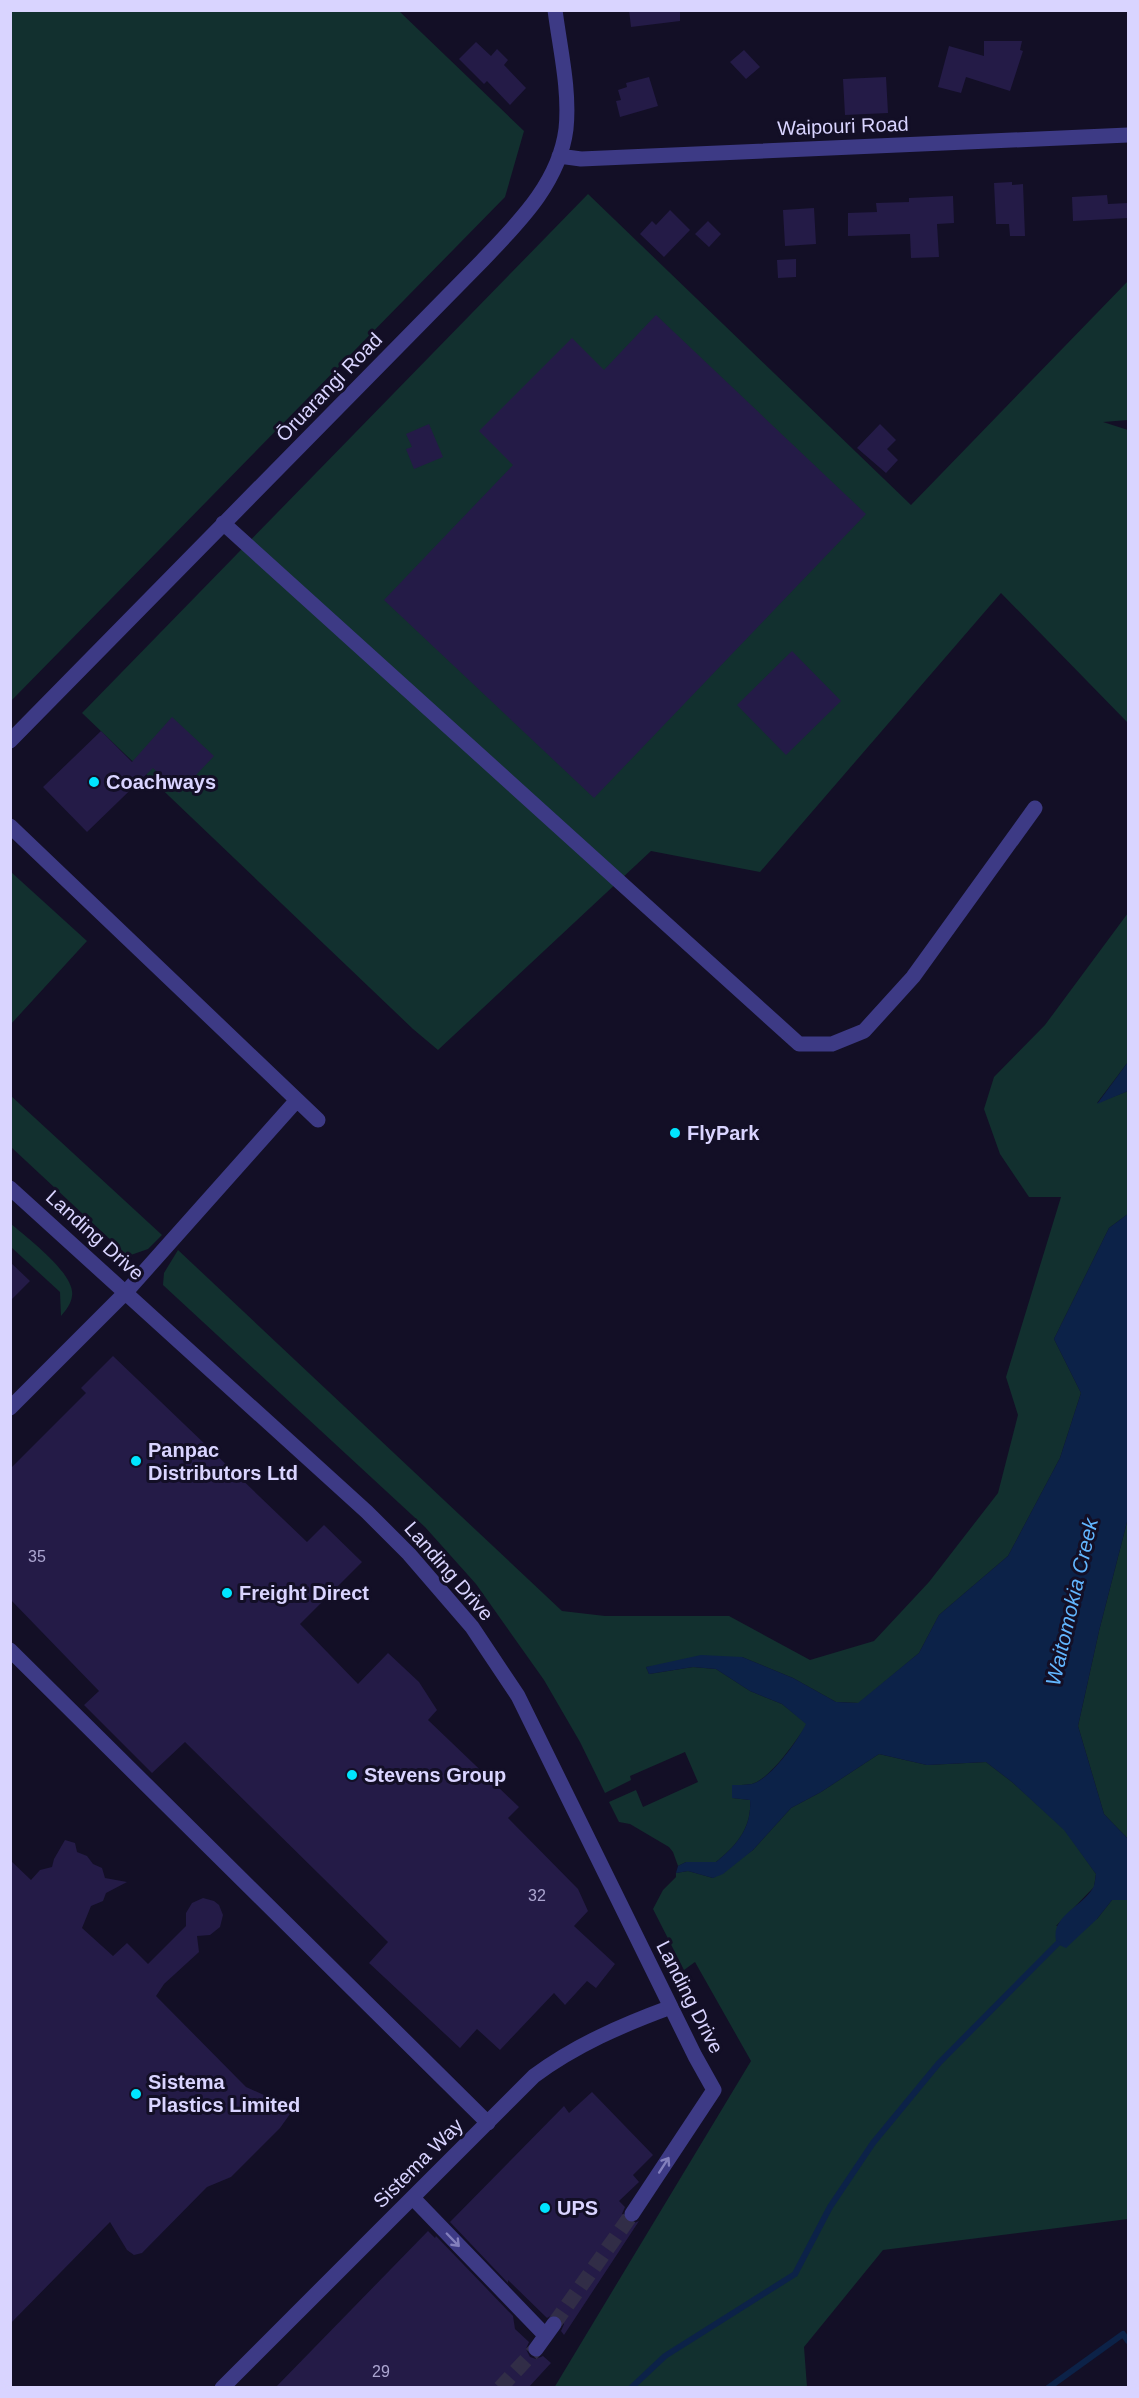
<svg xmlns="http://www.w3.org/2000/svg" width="1139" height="2398" font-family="Helvetica,sans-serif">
<rect width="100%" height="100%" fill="#130f26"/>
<path fill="#12302f" d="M11 10 399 11 524 131 505 197 11 701Z
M588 194 911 505 1128 281V420L1103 422 1128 430V723L1001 593 760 872 651 851 438 1050 413 1029 82 713Z
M11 872 87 941 11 1024Z
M1128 913V1062L1097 1103 1128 1091V1214L1109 1228 1054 1339 1081 1393 1060 1458 1008 1556 939 1615 919 1653 859 1703 836 1702 793 1678 742 1657 646 1667 649 1674 693 1667 716 1669 750 1691 782 1704 807 1724C797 1740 770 1779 752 1784 746 1785 738 1785 732 1785L733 1798 750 1800C752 1828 736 1846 716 1862H686L678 1866 673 1852 669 1847 630 1824 619 1822 609 1802 636 1790 643 1807 698 1782 685 1752 630 1776 631 1780 605 1793 580 1742 544 1680 476 1584 425 1527 163 1285 164 1273 178 1250 562 1611 605 1616H729L810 1660 874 1641 929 1582 998 1493 1018 1415 1006 1377 1061 1197H1029L1000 1154 984 1109 994 1077 1045 1025Z
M10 1095 162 1235 148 1249 128 1256 11 1147Z
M10 1223C26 1237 76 1274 72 1296 71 1304 66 1310 61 1316L60 1292 11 1247Z
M1128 1518V1839L1104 1814 1078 1726 1099 1631Z
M879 1754 927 1765 986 1762 1012 1782 1065 1830 1096 1874 1094 1887 1056 1926 1097 1919 1112 1900H1128V2219L883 2250 804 2347 807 2387 554 2388 751 2061 695 1962 684 1970 653 1909 663 1890 676 1877V1873L688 1871 713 1878 753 1850 791 1808 821 1792Z"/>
<path fill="#0c2248" d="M1128 1062V1091L1097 1104Z
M1128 1214V1518L1099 1631 1078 1726 1104 1814 1128 1839V1900H1112L1097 1919 1066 1948 1057 1944C1048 1917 1081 1908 1093 1888 1095 1885 1095 1879 1096 1874L1064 1830 1012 1782 986 1762 927 1765 879 1754 821 1792 791 1808 753 1850 723 1874 713 1878 688 1871 676 1873 678 1866 686 1862H716C736 1846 752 1828 750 1800L732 1798V1785C738 1785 746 1785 752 1784 771 1779 798 1740 806 1724L782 1704 750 1691 716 1669 693 1667 649 1674 646 1667 701 1655 742 1657 793 1678 836 1702 858 1703 919 1653 939 1615 1008 1556 1060 1458 1081 1393 1054 1339 1109 1228Z"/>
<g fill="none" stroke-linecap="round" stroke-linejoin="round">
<path stroke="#0c2248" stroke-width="6" d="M631 2388 665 2356 795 2274 830 2207 873 2143 939 2063 1057 1944
M1048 2388 1123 2334 1128 2341"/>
</g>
<path fill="#241b47" d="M629 10H680V21L631 27Z
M984 41H1022L1020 50 1023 51 1010 91 966 77 961 93 938 87 949 46 984 56Z
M476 42 491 56 497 49 508 60 504 65 526 88 510 105 487 81 484 84 459 59Z
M744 50 760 67 746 79 730 62Z
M649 77 658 106 620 117 616 101 621 100 618 90 627 87 626 83Z
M886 77 888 113 845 115 843 79Z
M1012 182V185L1023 184 1025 236H1010L1009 224H996L994 183Z
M1107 195 1108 204 1128 203V218L1073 221 1072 197Z
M953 196 954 223 937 224 939 257 911 258 910 234 848 236V213L877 212 876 203 909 202V198Z
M814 208 816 244 785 246 783 210Z
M670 210 690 230 664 257 640 234 652 221 656 225Z
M708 221 721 234 709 247 695 234Z
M796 259V277L778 278 777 260Z
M656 315 866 514 594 798 384 600 513 465 479 431 572 338 604 370Z
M429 424 443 457 414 469 406 449 412 447 406 434Z
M880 424 896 440 887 449 898 460 886 473 857 448Z
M792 651 841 701 786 755 737 705Z
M172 717 214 756 179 793 153 768 87 832 43 787 101 731 132 762Z
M10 1262 30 1281 10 1301Z
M113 1356 307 1542 324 1525 362 1562 300 1624 358 1684 388 1653 419 1682 437 1710 428 1720 519 1807 508 1818 578 1889 588 1911 574 1926 615 1964 596 1988 587 1981 565 2005 554 1993 500 2050 477 2029 460 2048 369 1963 388 1942 185 1742 152 1773 84 1705 99 1691 10 1599V1469L86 1393 81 1388Z
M65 1840 75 1843 77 1852 87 1856 93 1864 102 1868 105 1878 127 1882 106 1893 103 1901 91 1906 82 1928 113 1956 127 1943 148 1964 186 1926V1913L192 1903 203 1898 214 1901 219 1905 223 1915 220 1927 210 1935 197 1936 199 1952 164 1984 156 1996 246 2087 286 2105 290 2114 280 2128 231 2177 207 2187 142 2253 134 2255 127 2250 110 2222 10 2324V1860L31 1880 40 1870 52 1867 54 1859Z
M592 2092 653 2155 633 2175 639 2182 619 2201 625 2207 622 2214 626 2222 632 2224 639 2221 564 2335 561 2331 564 2324 560 2316 554 2314 547 2318 508 2280V2283L450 2222 564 2106 569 2113Z
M428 2231 435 2238 436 2236 513 2316 515 2329 529 2342 526 2349 530 2357 536 2359 543 2356 551 2363 528 2388H275Z"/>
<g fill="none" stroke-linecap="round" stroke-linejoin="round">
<path stroke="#312d47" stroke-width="15" stroke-dasharray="15 8" stroke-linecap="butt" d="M554 2324 632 2214
M500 2388 536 2349"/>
<path stroke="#3d3a85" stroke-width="15" d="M559 156 581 159 1128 135
M223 523 799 1044H832L864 1031 913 977 1035 808
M10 741 481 262C517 224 559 184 566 129 570 90 560 49 555 10
M10 826 318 1120
M10 1188 367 1512 409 1554 472 1627 518 1696 695 2056 714 2090 632 2214
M10 1408 126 1292 297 1100
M10 1650 488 2123
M413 2198 545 2335
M536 2349 554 2324
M222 2388 534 2076C576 2045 622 2025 671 2007"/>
</g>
<defs><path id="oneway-shaft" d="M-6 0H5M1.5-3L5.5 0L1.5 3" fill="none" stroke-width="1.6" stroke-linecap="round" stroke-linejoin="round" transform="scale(1.5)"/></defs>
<g stroke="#837fbc">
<use href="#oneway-shaft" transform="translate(664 2165) rotate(-57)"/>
<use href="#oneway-shaft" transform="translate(453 2240) rotate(46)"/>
</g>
<g fill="#00e5ff" stroke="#130f26" stroke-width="2">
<circle cx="94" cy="782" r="6"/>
<circle cx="675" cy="1133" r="6"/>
<circle cx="136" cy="1461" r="6"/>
<circle cx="227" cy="1593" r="6"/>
<circle cx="352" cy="1775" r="6"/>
<circle cx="136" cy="2094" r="6"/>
<circle cx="545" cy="2208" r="6"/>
</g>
<g text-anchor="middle" stroke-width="6" stroke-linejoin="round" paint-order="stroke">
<g font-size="16" fill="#aca6d1">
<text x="37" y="1562">35</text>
<text x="537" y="1901">32</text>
<text x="381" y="2377">29</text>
</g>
<g font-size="20" fill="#d9d4ff" stroke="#130f26">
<text transform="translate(843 126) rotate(-2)" y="7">Waipouri Road</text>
<text transform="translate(329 387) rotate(-46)" y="7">Ōruarangi Road</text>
<text transform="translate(95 1235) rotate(42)" y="7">Landing Drive</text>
<text transform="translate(449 1571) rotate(49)" y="7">Landing Drive</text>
<text transform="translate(690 1997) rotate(63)" y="7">Landing Drive</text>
<text transform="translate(418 2163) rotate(-45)" y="7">Sistema Way</text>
</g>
<g font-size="20" font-weight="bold" fill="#d9d4ff" stroke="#130f26" text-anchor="start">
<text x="106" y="789">Coachways</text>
<text x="687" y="1140">FlyPark</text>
<text x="148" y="1457">Panpac<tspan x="148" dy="23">Distributors Ltd</tspan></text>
<text x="239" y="1600">Freight Direct</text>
<text x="364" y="1782">Stevens Group</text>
<text x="148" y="2089">Sistema<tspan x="148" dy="23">Plastics Limited</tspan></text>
<text x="557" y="2215">UPS</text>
</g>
<g font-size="21" font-style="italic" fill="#62b6ff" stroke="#130f26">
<text transform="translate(1072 1602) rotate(-77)" y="7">Waitomokia Creek</text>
</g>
</g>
<rect width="1139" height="2398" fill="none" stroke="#d9d4ff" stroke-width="24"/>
</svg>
